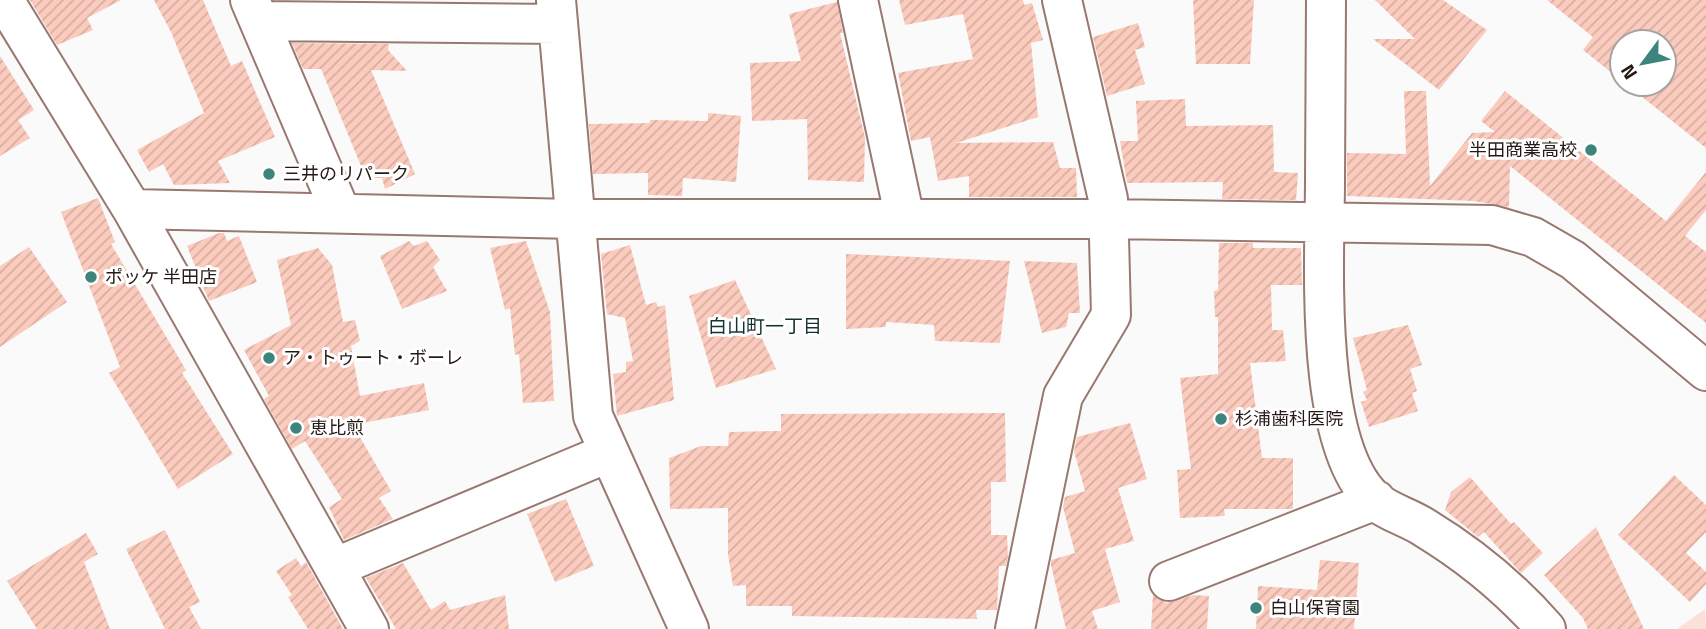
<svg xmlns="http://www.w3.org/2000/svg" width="1706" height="629" font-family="'Titillium Web','Noto Sans JP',sans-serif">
<defs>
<pattern id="building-hatch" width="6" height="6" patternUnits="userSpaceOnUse" patternTransform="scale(1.75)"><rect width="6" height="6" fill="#fbcbbd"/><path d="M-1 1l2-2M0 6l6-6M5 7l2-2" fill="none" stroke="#d7aea2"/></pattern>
</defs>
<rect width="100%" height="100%" fill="#fafafa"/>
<path fill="#fbe0d8" d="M1705 609 1706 629H1677Z"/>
<path fill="url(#building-hatch)" d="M30 0H121L87 18 93 30 57 45Z
M154 0H203L231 66 242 61 275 137 218 161 230 183 174 185 163 164 149 172 137 150 204 113 171 32Z
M899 0H1023L1024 5 1032 3 1043 40 1031 43 1038 117 956 143 1053 142 1060 168H1076L1077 197H969V176L938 181 930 137 911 141 898 73 973 59 963 14 905 25Z
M1193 0H1254L1250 64H1196Z
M1375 0H1443L1487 30 1439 90 1373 39H1415Z
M1547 0H1706V148L1626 84H1664V42H1622V81L1583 50 1593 37Z
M837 2 843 33H840L865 138 864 182 808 180 807 119 752 121 750 63 801 61 789 14Z
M1138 23 1145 47 1135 50 1145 84 1107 96 1093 37Z
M292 43 389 44 388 50 407 71 371 70 415 174 385 189 382 178H366L321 69H303Z
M0 56 34 110 18 120 30 138 0 156Z
M1404 91H1426L1430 186 1472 133 1495 132 1481 121 1505 91 1666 221 1706 172V210L1685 236 1706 252V323L1510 166 1509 207 1474 201 1347 196V153L1406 154Z
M1185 99 1186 126 1273 125 1274 172 1298 173 1296 200 1222 199 1223 182 1127 183 1120 141H1138L1136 101Z
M708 113 741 116 736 182 683 178 682 196 648 195V173L593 174 589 124 650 123V120L708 121Z
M98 198 115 242 111 244 186 370 182 373 233 454 178 489 109 373 120 367 61 212Z
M219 233H224L227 241 239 236 257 282 209 301 187 246Z
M409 241 414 246 427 241 440 260 433 267 447 291 402 309 380 256Z
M526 241 550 312 554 401 523 403 519 354 515 355 510 308 505 310 490 248Z
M1219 243H1253V248H1301L1302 285H1271L1272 330H1283L1286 361 1250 363 1262 458H1293V509H1224L1225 516 1180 518 1177 470 1191 469 1180 378 1218 374V317H1215L1214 291 1218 290Z
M630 245 646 305 656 302 658 307 665 305 674 400 617 416 613 374 626 372V362L633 361 625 318 607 314 601 254Z
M29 247 67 302 0 347V266Z
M318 248 332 265 343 322 355 320 360 341 351 346 360 396 424 383 429 410 353 425 391 491 379 498 393 519 344 540 329 507 342 499 305 441 292 449 264 399 269 396 244 350 291 325 277 260Z
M846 254 1010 261 1000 343 935 341 934 325 886 322V327L846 329Z
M1024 261 1077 263 1080 313H1069L1066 327 1042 333Z
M735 280 776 369 716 388 689 296Z
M1408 325 1422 365 1410 369 1417 391 1412 393 1418 411 1369 427 1361 402 1367 400 1363 392 1367 390 1353 338Z
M1005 413 1006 482H991V535H1007L1008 556 1006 566H999L997 610H976L977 619 792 616V606H746V585L733 586 728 554V508L670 509 669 458 701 446H728L729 432 781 431V414Z
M1130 423 1147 479 1118 488 1134 541 1105 549 1120 602 1092 611 1098 629H1066L1051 565V560L1075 553 1063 507 1065 497 1085 491 1074 451 1077 437Z
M1674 475 1706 505V532L1686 553 1706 572V584L1690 602 1618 535Z
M1470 477 1511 524 1514 522 1543 553 1521 573 1484 532 1478 537 1445 510 1451 492Z
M566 499 594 566 555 582 527 514Z
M1596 527 1644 629H1588L1583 618 1544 575Z
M165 530 200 602 189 607 201 629H165L126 549Z
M86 533 98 554 84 562 110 629H37L7 581Z
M296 558 301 566 306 562 343 629H308L288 597 292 595 276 571Z
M1320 560 1359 563 1354 629H1256L1258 586 1317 590Z
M403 563 431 610 445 601 450 610 505 595 509 629H396L366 578Z
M1153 595 1166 603 1194 595 1209 596 1207 629H1151Z"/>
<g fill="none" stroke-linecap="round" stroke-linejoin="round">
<defs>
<path id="minor" d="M4 0 132 209 369 629
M250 0 341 213
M556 0 593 416 689 629
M858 0 905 219
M1326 0C1326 60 1325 120 1325 180 1325 259 1312 451 1378 503 1391 513 1410 518 1425 528 1471 556 1510 588 1546 629
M259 21 558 24
M132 209 574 219H1110L1492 225 1533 237 1573 260 1706 371
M336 567 608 453
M1169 581 1376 500
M1015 629 1063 396 1111 315 1108 199 1062 0"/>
</defs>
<use href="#minor" stroke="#98786f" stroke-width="42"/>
<use href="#minor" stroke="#fff" stroke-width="38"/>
</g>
<g fill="#3d847d" stroke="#fff" stroke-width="2.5">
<circle cx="1591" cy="150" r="7"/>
<circle cx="269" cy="174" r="7"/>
<circle cx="91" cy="277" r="7"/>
<circle cx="269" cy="358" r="7"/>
<circle cx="1221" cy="419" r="7"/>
<circle cx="296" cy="428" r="7"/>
<circle cx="1256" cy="608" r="7"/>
</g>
<g text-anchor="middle" stroke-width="6" stroke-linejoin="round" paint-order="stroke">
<g font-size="18" fill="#251915" stroke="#fff" text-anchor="start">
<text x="1577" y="156" text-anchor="end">半田商業高校</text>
<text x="283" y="180">三井のリパーク</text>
<text x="105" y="283">ポッケ 半田店</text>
<text x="283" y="364">ア・トゥート・ボーレ</text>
<text x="1235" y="425">杉浦歯科医院</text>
<text x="310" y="434">恵比煎</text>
<text x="1270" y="614">白山保育園</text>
</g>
<g font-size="19" fill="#123431" stroke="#fff">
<text x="765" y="333">白山町一丁目</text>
</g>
</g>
<g transform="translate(1643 63) rotate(238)"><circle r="33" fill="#ffffff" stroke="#a8a3a1" stroke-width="2"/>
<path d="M0-5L12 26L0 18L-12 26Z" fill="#3d847d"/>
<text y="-10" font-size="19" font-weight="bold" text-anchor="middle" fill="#251915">N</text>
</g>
</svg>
